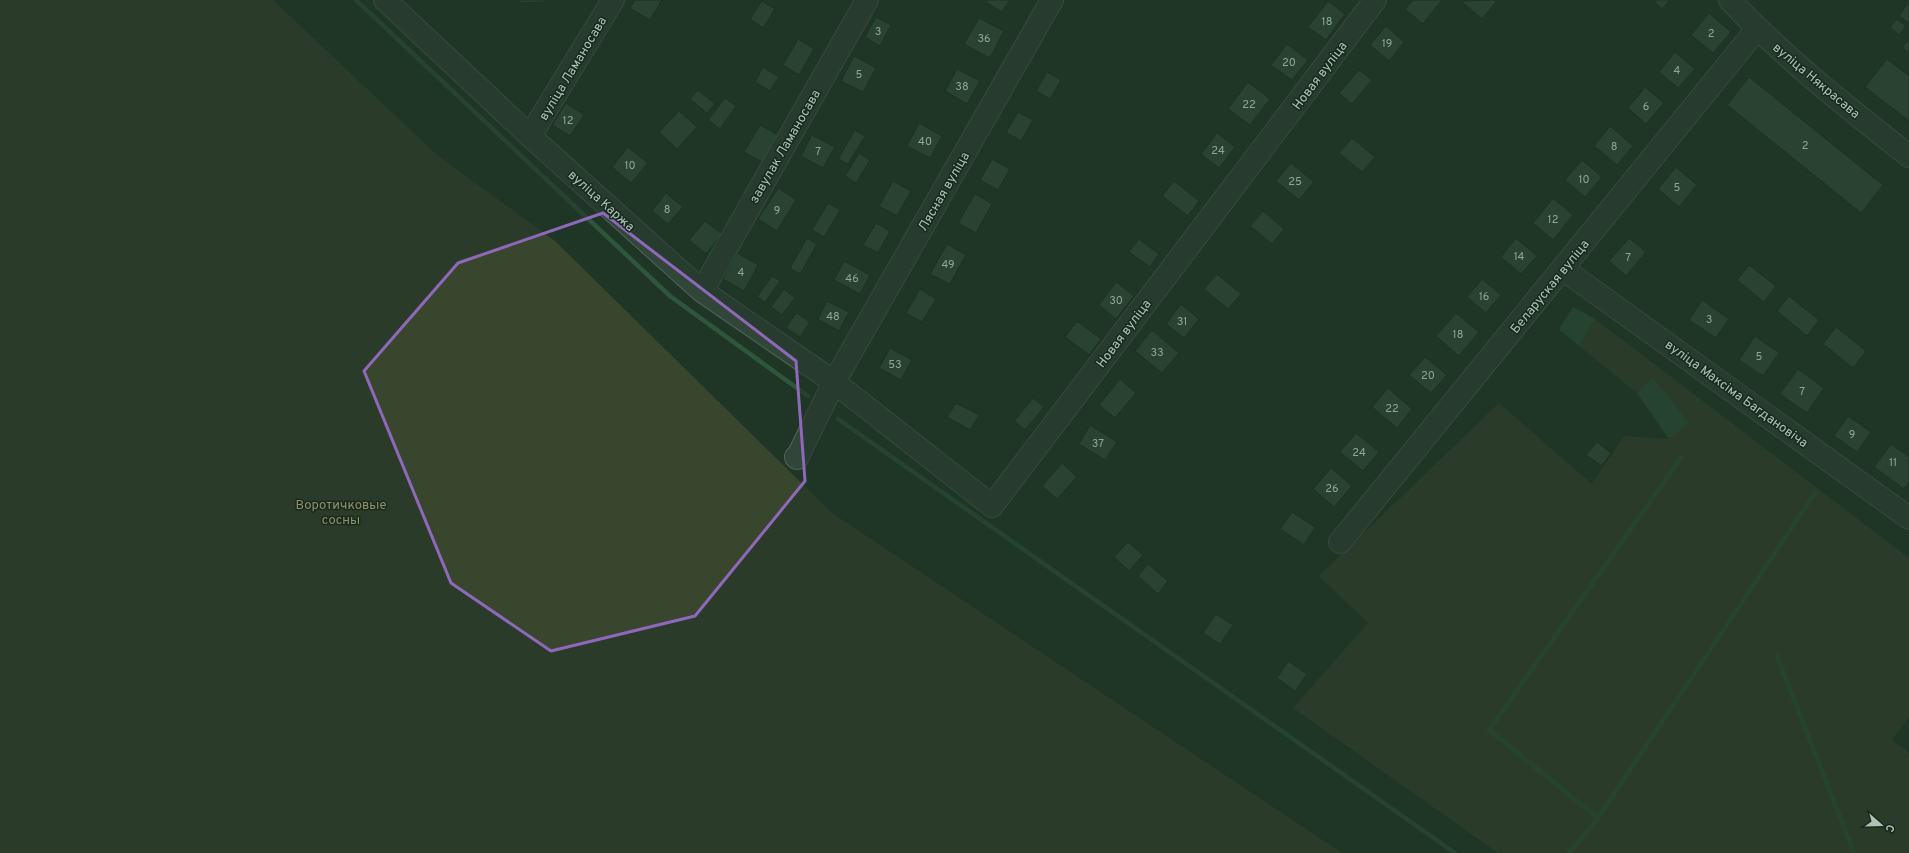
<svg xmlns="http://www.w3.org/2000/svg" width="1909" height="853" font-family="Overpass,sans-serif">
<rect width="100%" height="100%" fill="#1f3526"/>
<path fill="#38462d" d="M0 0H273L437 155 555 241 832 513 1342 853H0Z
M1595 319 1909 558V717L1892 740 1909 753V853H1498L1293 708 1368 623 1319 576 1499 403 1592 484 1624 436 1669 439 1689 423 1653 379 1637 393 1579 346Z"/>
<path fill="#2e563b" d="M1573 307 1595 319 1579 346 1559 329Z
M1653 378 1689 423 1669 439 1637 393Z"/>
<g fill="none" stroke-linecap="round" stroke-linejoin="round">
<path stroke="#2e563b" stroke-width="4.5" d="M356 0 670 296 808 396
M838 419 1455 853
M1777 656 1854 853
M1598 818 1489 730 1681 458
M1569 853 1598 818 1815 493"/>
</g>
<path fill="#385341" stroke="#1a2c20" d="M519 0H546V2L519 3Z
M635 0H662L650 20 630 8Z
M987 0H1008L1009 1 1002 12 986 2Z
M1413 0H1440L1441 1 1423 24 1405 9Z
M1495 0 1496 2 1482 19 1461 1Z
M1653 0H1670L1662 9Z
M762 1 775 9 763 28 750 19Z
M1328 1 1345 14 1326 40 1308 27Z
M1908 3 1909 4V23L1899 16Z
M1709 13 1731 32 1713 53 1691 35Z
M876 17 891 25 880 46 865 37Z
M979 18 1004 31 990 58 964 44Z
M1897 19 1906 26 1899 35 1890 27Z
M1386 26 1404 42 1389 61 1370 45Z
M798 39 814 49 799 75 783 65Z
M1909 39V53L1902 47Z
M1287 44 1308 60 1292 80 1271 65Z
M1675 52 1695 69 1678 88 1659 72Z
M854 56 876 68 863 92 841 81Z
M1887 59 1909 76V121L1865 87Z
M763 67 779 77 770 91 755 82Z
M957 69 980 81 967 104 945 91Z
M1359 70 1372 80 1352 104 1339 93Z
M1047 72 1061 80 1050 99 1036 91Z
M1749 77 1883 185 1861 213 1727 105Z
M1248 82 1270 99 1250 125 1228 109Z
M1645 87 1664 103 1646 124 1628 108Z
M698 90 715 104 707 113 690 99Z
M725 98 736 106 720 129 708 120Z
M566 103 584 115 570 136 552 125Z
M679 111 697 127 677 149 659 132Z
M1018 112 1033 120 1021 141 1006 132Z
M919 123 942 136 930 158 907 146Z
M760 125 778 135 762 162 744 152Z
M1610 126 1633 146 1617 165 1594 146Z
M855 130 865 136 848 164 838 159Z
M1217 133 1235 147 1219 168 1201 154Z
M812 135 835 147 823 168 801 156Z
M1352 138 1375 157 1362 172 1339 153Z
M628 147 648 163 631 183 612 167Z
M859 153 870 160 856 183 845 176Z
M992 159 1010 169 998 190 980 180Z
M1582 160 1602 177 1585 197 1565 180Z
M1291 163 1314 182 1299 200 1276 181Z
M1676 167 1697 185 1679 207 1658 189Z
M893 181 911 191 897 216 879 206Z
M1174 181 1199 201 1188 216 1162 196Z
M778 188 796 200 777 231 758 219Z
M666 193 683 207 668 224 652 211Z
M975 194 992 204 976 233 958 223Z
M1553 198 1573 215 1553 240 1533 223Z
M828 203 840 210 824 237 812 230Z
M1263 211 1284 229 1272 244 1250 226Z
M705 221 722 234 706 254 689 240Z
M876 223 890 231 878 253 863 245Z
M807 238 817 244 800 274 790 268Z
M1516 238 1537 256 1521 274 1501 257Z
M1629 238 1646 252 1626 276 1609 261Z
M1139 239 1159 254 1150 267 1129 252Z
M947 244 966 255 950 284 930 274Z
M737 253 758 265 744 291 723 279Z
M844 261 870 275 860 294 834 280Z
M1749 265 1776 286 1764 302 1737 280Z
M1217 274 1241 294 1228 309 1204 289Z
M772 276 780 281 765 302 757 297Z
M1482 279 1501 295 1486 313 1467 297Z
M1116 282 1134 296 1116 319 1099 305Z
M784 289 795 298 782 315 771 307Z
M920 289 936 299 922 322 906 313Z
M1789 296 1819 320 1807 336 1777 311Z
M1702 300 1729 319 1716 338 1689 320Z
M827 301 849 312 839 331 818 319Z
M1181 304 1199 319 1184 338 1166 324Z
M796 313 810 322 800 337 786 328Z
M1456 313 1479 332 1459 356 1436 336Z
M1077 321 1101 339 1089 355 1065 337Z
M1836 327 1866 351 1853 368 1823 344Z
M1152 330 1179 353 1162 373 1135 351Z
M1755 336 1779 353 1763 376 1739 360Z
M890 348 912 360 901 380 879 368Z
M1425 357 1447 375 1431 393 1409 375Z
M1798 369 1824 388 1807 413 1780 394Z
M1120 379 1136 393 1115 418 1099 405Z
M1388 388 1412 409 1397 428 1372 407Z
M1033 398 1044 407 1025 430 1014 421Z
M956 403 979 415 970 430 947 417Z
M1848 416 1871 432 1857 452 1834 436Z
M1090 425 1117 442 1105 460 1079 444Z
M1356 433 1379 452 1363 471 1340 452Z
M1597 442 1611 453 1602 466 1586 455Z
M1891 444 1909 457V482L1904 489 1874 467Z
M1062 463 1077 477 1057 499 1042 486Z
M1331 468 1352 486 1334 507 1313 489Z
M1292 512 1315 527 1304 545 1280 529Z
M1128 542 1143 555 1129 571 1114 557Z
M1148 564 1168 581 1158 594 1138 576Z
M1216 614 1233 625 1220 644 1203 633Z
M1288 661 1307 674 1295 691 1277 678Z"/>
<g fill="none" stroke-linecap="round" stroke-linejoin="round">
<defs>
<path id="minor" d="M385 0 530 136 702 291 834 382 992 506 1375 0
M1730 0C1784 58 1847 107 1909 156
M530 136 613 0
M1563 269 1909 518
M702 291 867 0
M796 457 797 458 834 382 1052 0
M1340 542 1757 29"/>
</defs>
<use href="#minor" stroke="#506457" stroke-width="24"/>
<use href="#minor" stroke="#324539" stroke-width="22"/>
</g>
<path d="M0 0H1909V853H0ZM603 213 796 361 805 481 695 616 551 651 451 583 364 371 458 263Z" fill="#1f3526" fill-opacity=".55" fill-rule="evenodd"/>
<path fill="none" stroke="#8f68bb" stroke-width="3" stroke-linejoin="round" d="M603 213 796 361 805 481 695 616 551 651 451 583 364 371 458 263Z"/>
<g text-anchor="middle" stroke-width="3" stroke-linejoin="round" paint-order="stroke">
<g font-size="11" fill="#8fa798">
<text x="1327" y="25">18</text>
<text x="878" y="35">3</text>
<text x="1711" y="37">2</text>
<text x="984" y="42">36</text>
<text x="1387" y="47">19</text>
<text x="1289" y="66">20</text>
<text x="1677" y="74">4</text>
<text x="859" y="78">5</text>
<text x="962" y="90">38</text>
<text x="1249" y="108">22</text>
<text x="1646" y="110">6</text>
<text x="568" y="124">12</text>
<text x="925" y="145">40</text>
<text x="1805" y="149">2</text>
<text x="1614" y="150">8</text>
<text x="1218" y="154">24</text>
<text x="818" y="155">7</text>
<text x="630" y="169">10</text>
<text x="1584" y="183">10</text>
<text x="1295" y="185">25</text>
<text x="1677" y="191">5</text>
<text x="667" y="213">8</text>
<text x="777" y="214">9</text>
<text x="1553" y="223">12</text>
<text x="1519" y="260">14</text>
<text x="1628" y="261">7</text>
<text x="948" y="268">49</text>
<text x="741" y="276">4</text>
<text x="852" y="282">46</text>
<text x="1484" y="300">16</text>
<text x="1116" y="304">30</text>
<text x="833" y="320">48</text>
<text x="1709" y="323">3</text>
<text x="1182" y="325">31</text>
<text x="1458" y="338">18</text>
<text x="1157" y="356">33</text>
<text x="1759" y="360">5</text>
<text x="895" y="368">53</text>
<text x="1428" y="379">20</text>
<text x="1802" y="395">7</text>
<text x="1392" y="412">22</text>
<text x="1852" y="438">9</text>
<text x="1098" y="447">37</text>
<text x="1359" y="456">24</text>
<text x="1893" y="466">11</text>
<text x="1332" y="492">26</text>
</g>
<g font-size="13" fill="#acc3b5" stroke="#182a1e">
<text transform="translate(572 68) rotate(-59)" y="5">вуліца Ламаносава</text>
<text transform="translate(1319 75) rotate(-53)" y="5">Новая вуліца</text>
<text transform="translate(1817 80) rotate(40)" y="5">вуліца Някрасава</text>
<text transform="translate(784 146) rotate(-60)" y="5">завулак Ламаносава</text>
<text transform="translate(943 191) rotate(-60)" y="5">Лясная вуліца</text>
<text transform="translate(602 200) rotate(42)" y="5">вуліца Каржа</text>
<text transform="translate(1549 286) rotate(-51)" y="5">Беларуская вуліца</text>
<text transform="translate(1123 333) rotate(-53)" y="5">Новая вуліца</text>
<text transform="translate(1737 393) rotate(36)" y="5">вуліца Максіма Багдановіча</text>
</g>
<g font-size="13" fill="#929165" stroke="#182a1e">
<text x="341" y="509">Воротичковые<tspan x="341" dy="15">сосны</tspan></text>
</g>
</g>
<g transform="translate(1881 825) rotate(110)" stroke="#182a1e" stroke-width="3" paint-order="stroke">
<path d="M0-3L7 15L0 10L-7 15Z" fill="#acc3b5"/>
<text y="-6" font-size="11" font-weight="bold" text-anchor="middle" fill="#acc3b5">С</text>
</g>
</svg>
